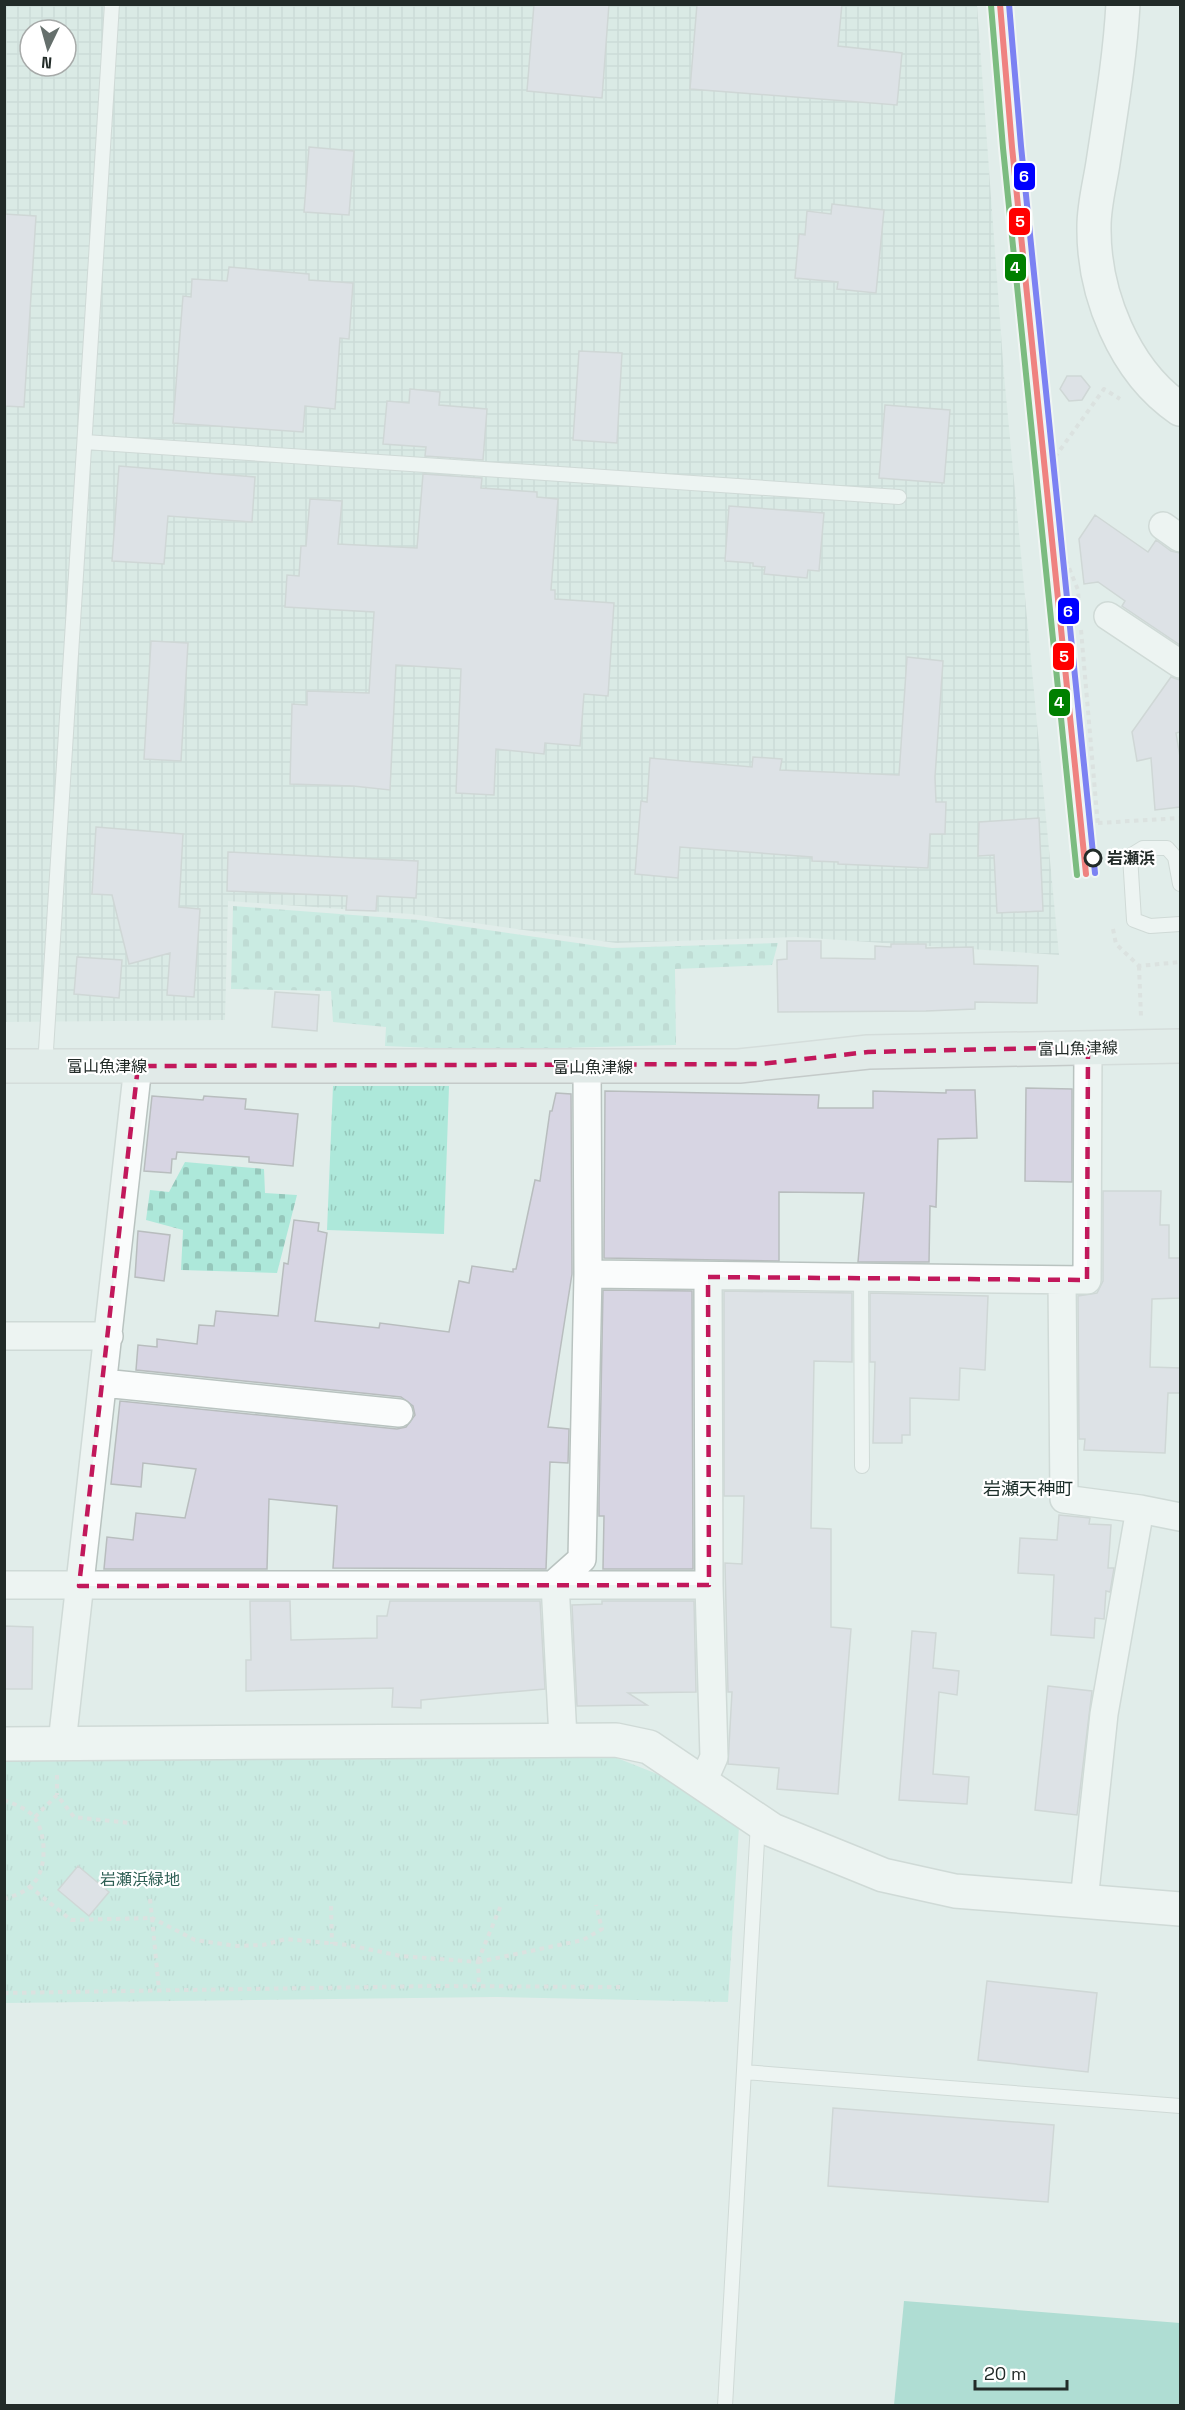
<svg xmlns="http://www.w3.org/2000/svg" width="1185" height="2410" font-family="'Space Grotesk','Noto Sans JP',sans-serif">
<defs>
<pattern id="industrial-grid" width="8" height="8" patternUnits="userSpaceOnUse" patternTransform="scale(1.5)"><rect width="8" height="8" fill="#d0e7e1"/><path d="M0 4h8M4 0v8" fill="none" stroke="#b2c6c1"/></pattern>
<pattern id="grass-tufts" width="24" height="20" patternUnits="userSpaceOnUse" patternTransform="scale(1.5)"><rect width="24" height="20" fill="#ade8da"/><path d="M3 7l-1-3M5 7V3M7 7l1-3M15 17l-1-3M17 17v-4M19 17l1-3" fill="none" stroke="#95c7bb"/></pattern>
<pattern id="cemetery-stones" width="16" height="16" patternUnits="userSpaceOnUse" patternTransform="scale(1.5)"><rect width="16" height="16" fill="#ade8da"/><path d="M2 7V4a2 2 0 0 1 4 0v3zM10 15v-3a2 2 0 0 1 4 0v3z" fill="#95c7bb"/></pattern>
</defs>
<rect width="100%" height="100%" fill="#e1edea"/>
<path fill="url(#industrial-grid)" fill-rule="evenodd" d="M4 5H977L1004 375 1059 955 796 937 616 943 411 914 228 901 225 1020 5 1022ZM30 30H66V66H30Z"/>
<path fill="url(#grass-tufts)" d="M333 1086H449L444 1234 327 1230Z
M530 1751 617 1758 680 1783 739 1826 728 2002 496 1997 5 2003 4 1757Z"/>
<path fill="url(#cemetery-stones)" d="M233 906 419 920 612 948 778 943 772 965 675 969 676 1045 482 1050 385 1046 386 1027 333 1022 331 991 231 989Z
M185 1162 264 1169 265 1193 297 1195 277 1273 181 1270 183 1230 146 1220 150 1190 169 1192Z"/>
<path fill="#72cab8" d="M904 2301 1180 2323V2405H894Z"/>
<path fill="#d7d5e3" stroke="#b8bdbe" stroke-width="1.5" d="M534 4H609L602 98 527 91Z
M697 4H842L838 46 902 53 897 105 690 89Z
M309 147 354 151 349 215 304 212Z
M832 204 884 210 876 293 837 289 838 282 795 278 799 234 805 235 807 211 831 214Z
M4 214 36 216 24 407 4 406Z
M229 267 309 274V280L353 283 349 339 340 338 335 409 305 406 303 432 173 423 183 296 191 297 192 279 227 281Z
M579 351 622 353 617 443 573 440Z
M1067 376H1081L1090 387 1082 400 1069 401 1060 389Z
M410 389 440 392 439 405 487 409 483 460 425 456 426 447 383 444 387 401 409 403Z
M885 405 950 410 944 483 879 478Z
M119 466 255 477 252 522 168 516 164 564 112 561Z
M423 474 482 478 481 488 537 492V497L558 499 551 590H555V599L614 603 608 696 584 694 580 746 545 743 544 754 496 749 494 795 456 793 461 669 396 665 390 790 353 786 290 784 292 704 307 705V691L369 693 374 612 285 607 287 575 299 576 301 546H306L310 499 342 501 338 544 417 548Z
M729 506 824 513 819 571 808 570 807 578 764 574 765 567 753 566V563L725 561Z
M1095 515 1148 552 1156 540 1171 551 1180 553V645L1122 606 1125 601 1098 582 1084 584 1079 539Z
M151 641 188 643 181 761 144 759Z
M907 657 943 661 935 777 936 802H946L945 834H930L928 868 838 864V862L812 861V857L680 847 678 878 635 874 641 801 647 802 650 758 752 767 753 757 782 759 780 770 899 775Z
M1171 677 1180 680V732L1176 733 1180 757V807L1155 810 1151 758 1137 761 1132 732Z
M1039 818 1043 911 997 913 994 855 978 856 979 822Z
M96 827 183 834 179 907 200 909 194 997 167 995 170 953 129 964 112 895 92 894Z
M228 852 418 861 416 898 377 896 376 911 346 910 347 896 227 891Z
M787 941H821V958L875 959V946L891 947V944H926V948L973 947 974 964 1038 966 1037 1003 975 1002V1009L926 1011 778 1012 777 960 787 959Z
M77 957 122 960 119 998 74 994Z
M275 992 319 995 317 1031 272 1027Z
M1026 1088 1072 1089V1182L1025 1181Z
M946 1090H975L977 1138 938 1139 936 1207 930 1206 929 1262H858L864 1193 779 1192V1261L604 1258 605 1091 819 1095 818 1108H873V1091L946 1093Z
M556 1093 571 1094 572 1274 548 1427 569 1429 568 1463 550 1462 546 1569 333 1568 337 1506 269 1499 267 1569H104L107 1537 133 1540 136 1513 185 1518 196 1469 143 1463 141 1487 111 1484 120 1401 397 1429 406 1427 415 1415 413 1406 401 1397 136 1370 138 1345 157 1347V1339L197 1344 199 1325 214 1326 216 1311 278 1316 284 1263 288 1264 294 1220 319 1223 318 1231 327 1233 315 1321 379 1328 380 1323 449 1332 459 1281 469 1283 472 1266 513 1272V1269H516L535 1180 540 1181 550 1111H552Z
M152 1096 203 1100 204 1096 246 1099 245 1109 298 1114 293 1166 249 1162V1157L177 1152 176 1159H172L171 1173 144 1171Z
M1103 1191H1161L1160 1225H1169V1258H1180V1298L1152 1299 1150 1367 1180 1368V1393H1168L1165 1453 1084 1450 1085 1439H1079L1078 1296 1097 1293 1103 1281Z
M138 1231 170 1235 164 1281 135 1277Z
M603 1290 692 1291 693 1569H603L604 1516H599V1501Z
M724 1291 852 1293V1362L814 1361 811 1528 831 1529V1627L851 1629 838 1794 777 1789 779 1768 728 1764 732 1692H728L725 1563 742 1564 744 1496H724Z
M870 1293 988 1296 985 1370 960 1368 959 1400 910 1398V1435H902V1443H873L875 1362H870Z
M1059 1515 1090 1518 1089 1524 1111 1525 1108 1568H1114L1110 1592 1106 1591 1104 1619 1095 1618 1094 1638 1051 1635 1054 1575 1018 1573 1020 1538 1057 1540Z
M250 1601H290L291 1640 377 1638V1616H387L390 1601H540L545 1689 421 1700V1708L392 1707 393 1688 246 1691V1660H251Z
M602 1601H694L696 1692 628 1693 647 1705 577 1706 572 1605 602 1604Z
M4 1626 33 1627 32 1689H4Z
M912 1631 936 1633 933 1668 959 1671 957 1695 939 1692 933 1774 969 1777 967 1804 899 1800Z
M1048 1686 1092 1691 1077 1815 1035 1810Z
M78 1866 109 1892 89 1916 58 1890Z
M987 1981 1097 1993 1088 2072 978 2060Z
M833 2108 1054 2125 1048 2202 828 2186Z"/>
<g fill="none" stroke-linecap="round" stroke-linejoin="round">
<defs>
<path id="service" d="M85 442 899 497
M1180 884 1175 857 1167 848H1143L1130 856 1134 920 1150 926 1180 924
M45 1066 112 4
M861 1277 862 1466
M744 2072 1180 2106
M725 2406 758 1823"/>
<path id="minor" d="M1163 526 1180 538
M1108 616 1180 664
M588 1274 1087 1280 1088 1047
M1062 1280 1064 1499 1140 1509
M4 1336H109
M103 1383 399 1413
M4 1585H709L708 1277
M563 1738 555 1583 582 1559 588 1274 587 1067
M62 1743 138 1066
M702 1784 714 1757 709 1585
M1084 1901 1104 1714 1140 1509 1180 1517"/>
<path id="tertiary" d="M1123 4C1120 58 1111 110 1103 163 1100 183 1094 205 1094 226 1093 293 1124 371 1180 409
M4 1744 616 1740 649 1747 772 1830 883 1875 955 1891 1180 1909"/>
<path id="primary" d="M4 1066H739L868 1052 1180 1046"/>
</defs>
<use href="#service" stroke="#b9c3c0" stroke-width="16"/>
<use href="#minor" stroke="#b9c3c0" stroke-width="30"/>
<use href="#tertiary" stroke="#b9c3c0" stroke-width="36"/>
<use href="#primary" stroke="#c4cac9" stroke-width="36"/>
<path stroke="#d2d5d4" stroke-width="4" stroke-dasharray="4.5 4.5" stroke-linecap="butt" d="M1079 607 1078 590 1065 558 1055 457 1104 389 1120 399
M1081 630 1098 826
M1098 823 1180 818
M1113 929 1116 944 1139 966 1180 962
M1139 966 1141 1017
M57 1775V1795
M4 1800C14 1804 26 1808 33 1816 46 1830 47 1865 36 1880 28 1891 17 1895 4 1899
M35 1817 57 1795 74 1817 129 1823
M29 1886 71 1920 152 1918 159 1990
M150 1899 152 1918 195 1940 236 1946 263 1945 286 1939 348 1945 401 1956 478 1962 479 1986
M331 1906 332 1944
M478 1961 501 1905
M478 1962 583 1940 602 1929 596 1905
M4 1993 434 1986 620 1987"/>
<use href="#service" stroke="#fafcfc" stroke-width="14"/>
<use href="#minor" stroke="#fafcfc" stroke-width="27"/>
<use href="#tertiary" stroke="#fafcfc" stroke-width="33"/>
<use href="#primary" stroke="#e1eae8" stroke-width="33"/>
<defs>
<path id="tram-1" d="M1000 4 1012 147 1086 874"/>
<path id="tram-2" d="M991 5 1003 148 1077 875"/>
<path id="tram-3" d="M1009 4 1021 146 1095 873"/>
</defs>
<use href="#tram-1" stroke="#fff" stroke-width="10"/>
<use href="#tram-2" stroke="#fff" stroke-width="10"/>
<use href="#tram-3" stroke="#fff" stroke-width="10"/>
<use href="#tram-1" stroke="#f00" stroke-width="6"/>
<use href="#tram-2" stroke="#008000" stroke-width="6"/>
<use href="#tram-3" stroke="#00f" stroke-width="6"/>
</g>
<path d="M0 0H1185V2410H0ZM1088 1047 1087 1280 708 1277 709 1585 79 1586 138 1066 760 1064 868 1052Z" fill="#e1edea" fill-opacity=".55" fill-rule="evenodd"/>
<path fill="none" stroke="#c2185b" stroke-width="4.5" stroke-dasharray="12 8" stroke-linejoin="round" d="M1088 1047 1087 1280 708 1277 709 1585 79 1586 138 1066 760 1064 868 1052Z"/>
<circle fill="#fff" stroke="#222b28" stroke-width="3" cx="1093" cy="858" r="8"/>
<g text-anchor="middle" stroke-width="4.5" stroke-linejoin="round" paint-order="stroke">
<g font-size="16" font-weight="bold" fill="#222b28" stroke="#fff" text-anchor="start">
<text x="1107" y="864">岩瀬浜</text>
</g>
<g font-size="16" fill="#222b28" stroke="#fff">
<text transform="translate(1078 1048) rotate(-1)" y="6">富山魚津線</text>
<text x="107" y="1072">富山魚津線</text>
<text x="593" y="1073">富山魚津線</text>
</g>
<g font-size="16" fill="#2e5f54" stroke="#fff">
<text x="140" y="1885">岩瀬浜緑地</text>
</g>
<g font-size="18" fill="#1b2e29" stroke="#fff">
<text x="1028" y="1495">岩瀬天神町</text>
</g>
</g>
<g stroke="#fff" stroke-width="2">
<rect x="1013" y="162" width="23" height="29" rx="6" fill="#00f"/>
<rect x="1008" y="207" width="23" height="29" rx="6" fill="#f00"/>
<rect x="1004" y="253" width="23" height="29" rx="6" fill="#008000"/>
<rect x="1057" y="597" width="23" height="28" rx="6" fill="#00f"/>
<rect x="1052" y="642" width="23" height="29" rx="6" fill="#f00"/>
<rect x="1048" y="688" width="23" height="29" rx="6" fill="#008000"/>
</g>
<g font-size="16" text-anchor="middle" font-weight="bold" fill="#fff">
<text x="1024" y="182">6</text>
<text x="1020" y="227">5</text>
<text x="1015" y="273">4</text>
<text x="1068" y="617">6</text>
<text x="1064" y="662">5</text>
<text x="1059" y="708">4</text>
</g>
<rect width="1185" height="2410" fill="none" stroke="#222b28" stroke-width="12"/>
<g transform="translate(48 48) rotate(185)"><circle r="28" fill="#ffffff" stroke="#a7aaa9" stroke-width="1.5"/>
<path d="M0-4.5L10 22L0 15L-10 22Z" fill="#656f6c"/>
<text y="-9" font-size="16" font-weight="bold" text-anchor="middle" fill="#222b28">N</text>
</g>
<path d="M975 2380v9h92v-9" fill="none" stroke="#222b28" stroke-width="3"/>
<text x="984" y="2380" font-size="18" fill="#222b28" stroke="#ffffff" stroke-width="4.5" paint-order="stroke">20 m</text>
</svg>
